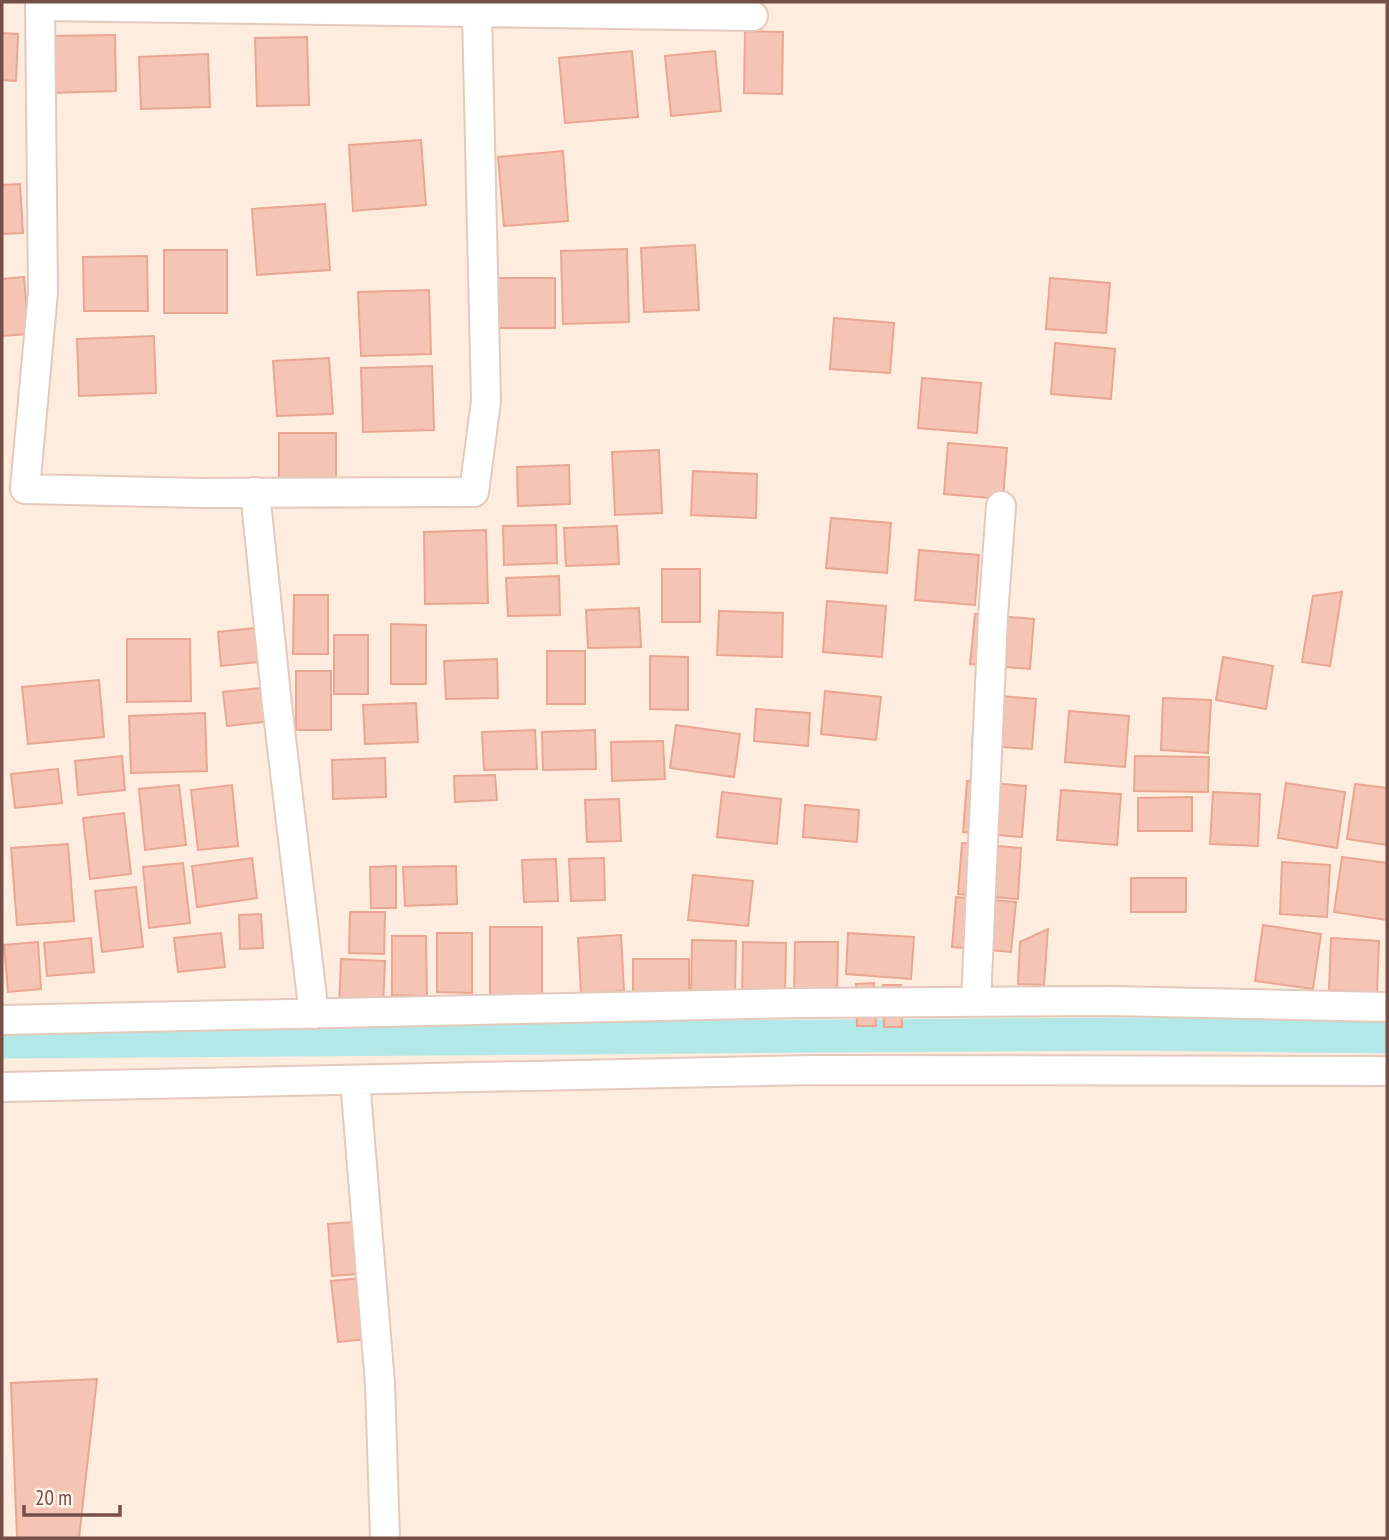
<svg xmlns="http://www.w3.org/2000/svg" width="1389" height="1540" font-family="'PT Sans Narrow',sans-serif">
<rect width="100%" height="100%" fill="#feedde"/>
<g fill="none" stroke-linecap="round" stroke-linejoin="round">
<path stroke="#b2e8e8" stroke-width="33" d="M2 1042 1130 1034 1387 1037"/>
</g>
<path fill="#f5c4b4" stroke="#e9a793" stroke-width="2" d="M745 31 783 32 782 94 744 93Z
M2 33 18 34 16 81 2 80Z
M115 35 116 91 49 93 48 36Z
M307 37 309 105 257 106 255 38Z
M632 51 638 117 565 123 559 58Z
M715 51 721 111 671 116 665 56Z
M208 54 210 107 141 109 139 57Z
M421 140 426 205 353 211 349 145Z
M563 151 568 221 504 226 498 157Z
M20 184 23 233 2 234V185Z
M325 204 330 270 257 275 252 209Z
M695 245 699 310 644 312 641 248Z
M627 249 629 322 563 324 561 251Z
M164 250H227V313H164Z
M147 256 148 311H84L83 257Z
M24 277 29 334 2 336V279Z
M495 278H555V328H495Z
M1050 278 1110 283 1106 333 1046 329Z
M429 290 431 354 361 356 358 292Z
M834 318 894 323 890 373 830 369Z
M154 336 156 393 79 396 77 339Z
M1055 343 1115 349 1111 399 1051 394Z
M329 358 333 414 277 416 273 361Z
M432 366 434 430 363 432 361 368Z
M922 378 981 383 977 433 918 428Z
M279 433H336V487H279Z
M948 443 1007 448 1003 499 944 494Z
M659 450 662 513 615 515 612 452Z
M569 465 570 504 518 506 517 467Z
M693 471 757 474 756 518 691 515Z
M831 518 891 523 887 573 826 568Z
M556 525 557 563 504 565 503 526Z
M617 526 619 564 566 566 564 528Z
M486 530 488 603 425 604 424 532Z
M919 550 979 555 975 605 915 600Z
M662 569H700V622H662Z
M559 576 560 615 508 616 506 578Z
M1342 592 1330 666 1302 662 1313 596Z
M294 595H328V654H293Z
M827 601 886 606 882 657 823 652Z
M639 608 641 647 588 648 586 610Z
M719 611 783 613 782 657 717 655Z
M975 614 1034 619 1030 669 970 664Z
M391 624 426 625V684H391Z
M264 627 268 661 221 666 218 632Z
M334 635H368V694H334Z
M127 639H190L191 701 127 702Z
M547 651H585V704H547Z
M650 656 688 657V710L650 709Z
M1223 657 1273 666 1266 709 1216 700Z
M497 659 498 698 446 699 444 661Z
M296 671H331V730H296Z
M99 680 104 737 28 744 22 687Z
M270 687 273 721 227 726 223 692Z
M825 691 881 697 876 740 821 734Z
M976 694 1036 699 1032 749 972 745Z
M1163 698 1211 700 1208 753 1161 750Z
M416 703 418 742 365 744 363 705Z
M756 709 810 713 808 746 754 741Z
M1069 711 1129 716 1125 767 1065 762Z
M205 713 207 771 131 773 129 716Z
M676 725 740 734 734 777 670 768Z
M535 730 537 769 484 770 482 732Z
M595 730 596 769 543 770 542 732Z
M663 741 665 779 612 781 611 742Z
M122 756 125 790 78 795 75 761Z
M1135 756 1209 757 1208 792 1134 791Z
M385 758 386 797 333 799 332 760Z
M58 769 62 803 15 808 11 774Z
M495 775 497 800 455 802 454 776Z
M967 781 1026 786 1022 837 963 832Z
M1286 783 1345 792 1337 848 1278 838Z
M1355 784 1387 788V845L1347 839Z
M179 785 186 845 145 850 139 789Z
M232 785 238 846 198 850 191 790Z
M1061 790 1121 794 1117 845 1057 840Z
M722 792 781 799 777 844 717 837Z
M1213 792 1260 794 1258 846 1210 844Z
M1192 797V831H1138V798Z
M619 799 621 841 587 842 585 800Z
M805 805 859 810 857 842 803 837Z
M124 813 131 874 90 879 83 818Z
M962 843 1021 848 1018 899 958 894Z
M68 844 74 921 17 925 11 848Z
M1342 857 1387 863V920L1334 912Z
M252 858 257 898 197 907 192 866Z
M604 858 605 900 571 901 569 859Z
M556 859 558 901 524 902 522 860Z
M1282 862 1330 865 1327 917 1280 914Z
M183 863 190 923 149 928 143 867Z
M396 866V908H371L370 867Z
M456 866 457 904 405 906 403 867Z
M693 875 753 881 748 926 688 920Z
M1131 878H1186V912H1131Z
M136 887 143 947 102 952 95 891Z
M956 897 1016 902 1011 952 952 947Z
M350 912H385L384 954 349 953Z
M261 914 263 948 240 949 239 915Z
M1263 925 1321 934 1313 989 1255 981Z
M490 927H542V998L490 997Z
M1048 929 1044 985 1018 984 1020 942Z
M221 933 225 967 178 972 174 938Z
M437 933H472V993L437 992Z
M848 933 914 937 911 979 846 974Z
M621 935 624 991 581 994 578 938Z
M392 936H426L427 996 392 995Z
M91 938 94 972 47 976 44 943Z
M1331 938 1379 941 1377 993 1329 990Z
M692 940 736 941 735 998 691 996Z
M38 942 41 989 8 992 4 945Z
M743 942 786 943 785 999 742 998Z
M795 942H838L837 999 794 998Z
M341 959 385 961 383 1008 339 1007Z
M633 959H689V1003L633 1002Z
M874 983 876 1026H857L856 984Z
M883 985H901L902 1027H884Z
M353 1222 357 1274 332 1276 328 1224Z
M361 1278 367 1339 338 1342 331 1281Z
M97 1379 79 1538H17L11 1383Z"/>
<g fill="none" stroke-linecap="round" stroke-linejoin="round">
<defs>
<path id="street" d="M40 2V6L753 16
M40 6 43 292 25 489 201 493 474 492 486 401 477 13
M255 492 277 705 314 1014
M976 1002 993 617 1001 506
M2 1020 800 1003 1112 1001 1387 1007
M355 1080 380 1384 385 1538
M2 1087 813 1070 1387 1071"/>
</defs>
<use href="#street" stroke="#e4c9bd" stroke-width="32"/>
<use href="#street" stroke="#fff" stroke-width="28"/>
</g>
<rect width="1389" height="1540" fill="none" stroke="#754f45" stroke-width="7"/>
<path d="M24 1505v10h96v-10" fill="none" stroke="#754f45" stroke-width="3.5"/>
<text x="35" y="1505" font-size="21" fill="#754f45" stroke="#fff2e6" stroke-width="5" paint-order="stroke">20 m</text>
</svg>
